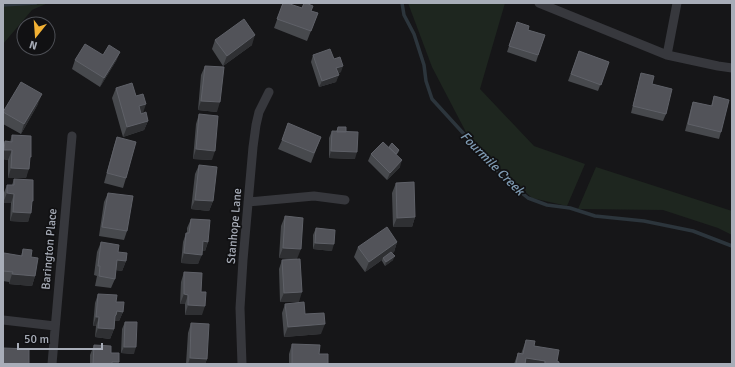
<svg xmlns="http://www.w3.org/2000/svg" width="735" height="367" font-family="Signika,sans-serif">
<rect width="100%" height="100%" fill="#161618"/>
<path fill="#1e261f" d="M3 3H48L32 10 3 44Z
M408 3H505L480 89 534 146 585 164 567 206 532 198 476 146 468 136 432 67Z
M596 167 732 211V235L718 228 663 210 578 209Z"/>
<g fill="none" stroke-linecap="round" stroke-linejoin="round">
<path stroke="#2c353c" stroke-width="3.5" d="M402 3 404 15 414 34 424 65 426 81 432 99 505 179 528 198 547 205 570 208 595 216 644 221 693 231 732 246
M3 5 36 3"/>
<path stroke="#37383d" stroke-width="9" d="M539 3 667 55 718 66 732 68
M667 55 677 3
M248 202 314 196 345 200
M3 320 55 326
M52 364 72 136
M242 364 240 308 243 260 253 147 256 125 259 112 269 92"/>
</g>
<path fill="#47494d" d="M283 3 318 13 307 41 274 28Z
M517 22 528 30 545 35 536 62 507 52Z
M215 40 252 45 223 66 212 49Z
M579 51 609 62 598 91 568 81Z
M120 52 116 61 100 87 72 69 75 60Z
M313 55 334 59 341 72 338 73 336 82 319 87 311 62Z
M205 66 217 112 198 110 201 75Z
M641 73 666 114 663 121 631 113 639 80Z
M116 88 136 96 143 113 148 121 144 130 123 137 112 98Z
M714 96 721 132 719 139 685 131 691 108 693 102 711 106Z
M38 104 21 134 3 124V112Z
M199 114 212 160 193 159 196 124Z
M338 127 346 132 355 159 329 158V138L332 131 336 132Z
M12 135 29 162 26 178H8V160L3 159V146L5 141 10 142Z
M117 137 126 178 123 188 104 183 114 146Z
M321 137 311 163 278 149 282 140Z
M389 147 399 150 398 153 396 155 400 167 387 180 368 161 371 154Z
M199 165 213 201 209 211 191 209 195 174Z
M14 179 32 206 28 222 10 221 11 203H3V195L7 185H12Z
M396 183 415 217 412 227H393L392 193Z
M108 193 127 231 124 240 99 236 104 202Z
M285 216 297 259 299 302H280L279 269 282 260 295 259 279 258 281 226Z
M191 219 208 242 205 251H202L198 264 181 263 183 242 186 233H187V228Z
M316 228 332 251 313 249V235Z
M101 242 118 252 126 261 122 271 116 270 115 279 111 288 95 286 97 276 94 275 97 252Z
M397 242 394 252 392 253 393 260 385 266 382 261V260L365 272 354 257 358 247Z
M23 249 31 257 35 276 32 286 9 284V282L3 281V255L4 253 21 256Z
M184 272 201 292 202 315H185V304H180L181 282Z
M98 294 123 312 119 321H115L114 329 110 339 95 337 96 326H93L95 303Z
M285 304 305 314 321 334 284 337 282 313Z
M125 322 134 354 121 353 122 329Z
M191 323 207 359 205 364H186L188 333Z
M526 340 557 361 559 364H514L518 353 521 354Z
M292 344 319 354 328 364H289V354Z
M94 345 111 353 118 364H90V355Z"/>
<path fill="#2f3033" d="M255 35 252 45 223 66 227 56Z
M120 52 116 61 100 87 104 78Z
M343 66 341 72 334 75 336 68Z
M339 75 336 82 319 87 322 81Z
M42 94 38 104 21 134 24 124Z
M201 101 220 102 217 112 198 110Z
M146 104 143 113 135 115 139 106Z
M148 121 144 130 123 137 127 127Z
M196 149 215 151 212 160 193 159Z
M4 150H12L8 160 3 159V153Z
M331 151 357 152 355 159 329 158Z
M402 160 400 167 387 180 390 173Z
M11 168 29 169 26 178H8Z
M7 193 14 194 11 203H3Z
M195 200 213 201 209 211 191 209Z
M13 212 31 213 28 222 10 221Z
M415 217 412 227H393L397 218Z
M203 241 208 242 205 251H200Z
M397 242 394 252 384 259 383 258 382 260 365 272 369 262Z
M315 243 334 244 332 251 313 249Z
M283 248 301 249 297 259 279 258Z
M184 253 202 255 198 264 181 263Z
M395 256 393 260 385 266 386 262Z
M117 260 126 261 122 271 114 270Z
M12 274 35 276 32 286 9 284Z
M302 292 299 302H280L284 293Z
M184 294 188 295 185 304H180Z
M188 305 205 306 202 315H185Z
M117 311 123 312 119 321H114L113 325Z
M96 317H99L96 326H93Z
M325 324 321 334 284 337 288 327Z
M98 328 114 329 110 339 95 337Z
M124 347H136L134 354 121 353Z
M190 358 207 359 205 364H188Z
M526 358 545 361 544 364H524Z
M112 362H119L118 364H111Z"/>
<path fill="#525359" stroke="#5f6168" d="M283 3H287L302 8 304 3H306L313 6 311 11 318 13 311 31 277 19Z
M244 19 255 35 227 56 215 40Z
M517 22 529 26 528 30 545 35 538 55 509 46Z
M85 44 103 55 109 45 120 52 104 78 75 60Z
M330 49 334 59 340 57 343 66 336 68 339 75 322 81 313 55Z
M579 51 609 62 601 85 571 74Z
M205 66 224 67 220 102 201 101Z
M641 73 654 76 652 84 672 89 666 114 633 106Z
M21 82 42 94 24 124 3 112Z
M132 83 136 96 143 94 146 104 139 106 141 114 146 112 148 121 127 127 116 88Z
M714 96 729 100 721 132 688 124 693 102 712 106Z
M199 114 218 116 215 151 196 149Z
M288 123 321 137 314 153 282 140Z
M338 127H346V132H337Z
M332 131 358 132 357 152 331 151Z
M12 135 31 136V157H30L29 169 11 168 12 150H4L5 141 12 142Z
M117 137 136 142 126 178 107 173Z
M383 142 402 160 390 173 371 154Z
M392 143 399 150 396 154 389 147Z
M199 165 217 167 213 201 195 200Z
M14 179 33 180V201H32L31 213 13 212 14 194 7 193V185H14Z
M414 182 415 217 397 218 396 183Z
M108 193 133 196 127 231 102 227Z
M285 216 303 218 301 249 283 248Z
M191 219 210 220 208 242 203 241 202 255 184 253 186 233H189Z
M387 227 397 242 369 262 358 247Z
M316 228 335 230 334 244 315 243Z
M101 242 119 245 118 252 127 253 126 261 117 260 115 279 99 276 100 266H98Z
M23 249 32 250 31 257 38 258 35 276 12 274 13 272 3 271V258L4 253 22 256Z
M391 252 395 256 386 262 383 258Z
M300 259 302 292 284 293 282 260Z
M184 272 202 273 201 292H206L205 306 188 305V295L184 294Z
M98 294 117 295 116 302H124L123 312 117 311 116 315 115 316 114 329 98 328 99 317H96Z
M304 302 305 314 324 313 325 324 288 327 285 304Z
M125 322H137L136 347H124Z
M191 323 209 324 207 359 190 358Z
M526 340 535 341 534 346 559 350 557 361 559 362V364H545V361L526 358 525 364H516L518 353 523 354Z
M292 344 320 345 319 354H328V364H292Z
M94 345 111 346V353H119V362H112V364H93Z
M3 348 29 349V364H3Z"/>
<g text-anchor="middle" stroke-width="3.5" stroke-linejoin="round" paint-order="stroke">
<g font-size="12" fill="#a8adb8" stroke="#111113">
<text transform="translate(234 226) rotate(-85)" y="4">Stanhope Lane</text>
<text transform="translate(49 249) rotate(-85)" y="4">Barington Place</text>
</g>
<g font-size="13" font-style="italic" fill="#7f9bb3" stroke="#111113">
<text transform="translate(493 163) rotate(45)" y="5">Fourmile Creek</text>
</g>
</g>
<rect width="735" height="367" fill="none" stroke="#a8adb8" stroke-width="8"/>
<g transform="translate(36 36) rotate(197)"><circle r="19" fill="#111113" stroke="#4d4f55"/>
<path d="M0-3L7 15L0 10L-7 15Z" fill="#f2b134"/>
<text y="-6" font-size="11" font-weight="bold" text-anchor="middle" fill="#a8adb8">N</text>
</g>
<path d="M18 343v6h84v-6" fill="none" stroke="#a8adb8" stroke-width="2"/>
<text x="24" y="343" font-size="12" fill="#a8adb8" stroke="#111113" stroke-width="3" paint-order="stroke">50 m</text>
</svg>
